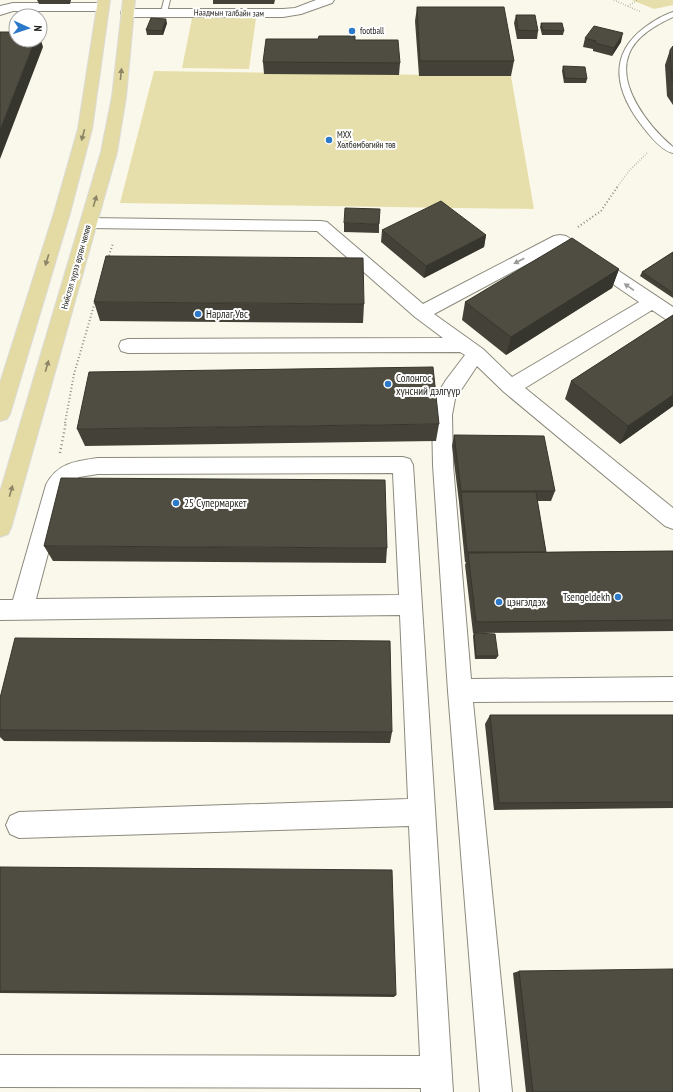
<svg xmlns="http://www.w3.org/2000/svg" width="673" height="1092" font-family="'PT Sans Narrow',sans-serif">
<rect width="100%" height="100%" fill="#faf8ea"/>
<path fill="#e7dfab" d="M632 0H673V5L654 9Z
M192 18H256L249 69 182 68Z
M154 71 511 76 534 209 120 203Z"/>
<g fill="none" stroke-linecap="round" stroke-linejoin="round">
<defs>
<path id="lane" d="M164 0H170L167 12 164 14 161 12Z
M673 12V17C656 25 636 36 629 54 616 86 650 128 673 147V153C662 151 650 136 643 127 617 94 606 57 644 28 652 22 663 15 673 12Z"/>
<path id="street" d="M316 0H334L332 3 301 14 283 17H127L122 16 121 13 122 10 127 9H283L295 8Z
M13 3H103L107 4 109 7 107 10 103 11H13L0 15V6Z
M89 218 321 221 327 222 423 304 554 236 560 235 566 236 673 307V322L667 320 652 310 525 388 673 508V529L665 526 504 392 477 366 455 399 452 415 453 465 471 679 673 677V701L473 702 512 1092H480L448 691 433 465 432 415 435 398 446 380 465 355 460 352 128 353 121 351 119 346 121 341 128 339 443 338 415 317 317 231 89 228 83 227 81 223 83 219ZM559 247 639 302 512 377 483 349 434 314Z
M403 457 410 459 413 465 453 1092H421V1088L0 1087V1055L420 1056 409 826 19 838 10 834 6 825 10 816 19 812 408 799 400 615 0 620V600H13L46 485C57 463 76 461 98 458ZM393 473 399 595 36 599 65 489 79 477 98 474Z"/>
<path id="primary" d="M98 0H110L92 129 70 213 10 414 7 419 0 421V383L54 213 78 129Z
M123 0H135L126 97 117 152 11 528 8 534 0 537V492L101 152 112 97Z"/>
</defs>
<use href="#lane" stroke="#8c8a7e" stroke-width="2"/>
<use href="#street" stroke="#8c8a7e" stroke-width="2"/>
<use href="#primary" stroke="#dbdbda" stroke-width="2"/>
<path stroke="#8c8a81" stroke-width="1.5" stroke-dasharray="0.5 2" stroke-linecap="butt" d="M614 0 641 12
M628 6 638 0
M617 187 629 171 648 152"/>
<path stroke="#8c8a81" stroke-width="2" stroke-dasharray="1 2.5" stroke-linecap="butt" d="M578 227 601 211 618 186
M108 259 113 243
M65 423 74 374 95 302"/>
<path stroke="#8c8a81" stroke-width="2.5" stroke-dasharray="1 3" stroke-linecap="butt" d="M60 453 66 422"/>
<use href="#lane" fill="#fff" fill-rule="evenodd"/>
<use href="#street" fill="#fff" fill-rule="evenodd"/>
<use href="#primary" fill="#e4daa4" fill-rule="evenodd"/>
</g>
<path fill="#444238" d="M37 0H71L70 4H39Z
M213 0H275L274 4H213Z
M417 7 514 61 511 76H419L415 21Z
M516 15 538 31 537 39H517L514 23Z
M167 23 163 35H147L146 30Z
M541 23 564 31 563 35H542L540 27Z
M585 38 621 42 612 56 593 51V49L583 47Z
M355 40 400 63 399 75 264 74 263 62Z
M673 46V105L667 96 665 65 670 50Z
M563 66 587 79 586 83H564L562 71Z
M344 223 379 224V233L344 232Z
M382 230 486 235 484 247 424 278 381 242Z
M673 252V298L640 276 642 272Z
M619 269 612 288 506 355 462 320 465 302Z
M94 302 364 304 363 323 100 321Z
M673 315V406L620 444 565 399 571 381Z
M439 424 436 441 85 446 77 429Z
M454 435 555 491 551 501H537L546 552 673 551V631L473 633 465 565 466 562H465L459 502 452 446Z
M44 546 387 548 386 563 53 561Z
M474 633 498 656 496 659H475L473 636Z
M0 698 392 732 390 743 4 741 0 737Z
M490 715H673V808L494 810 485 724Z
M0 867 396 995 394 997 0 993Z
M519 971 673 1092H526L513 973Z"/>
<path fill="#37362e" d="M166 19 167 23 163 35 162 31Z
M623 33 621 42 612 56 614 48Z
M40 37 43 47 0 159V130L35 40H40Z
M486 235 484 247 424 278 426 266Z
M619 269 612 288 506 355 511 337Z
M673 395V406L620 444 628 426Z"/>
<path fill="#4f4d41" stroke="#37362e" d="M417 7H504L514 61H420Z
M516 15H535L538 31 518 30Z
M151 18 166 19 162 31 146 30Z
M541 23H562L564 31 543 30Z
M594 26 623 33 614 48 595 43 596 41 585 38Z
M0 32H16V40H35L0 130Z
M319 36H355V40H398L400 63 263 62 266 39H318Z
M673 46V82L672 81 670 50Z
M563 66 585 67 587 79 565 78Z
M441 201 486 235 426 266 382 230Z
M345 208 380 209 379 224 344 223Z
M572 238 619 269 511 337 465 302Z
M673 252V293L642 272Z
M106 256 363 258 364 304 94 302Z
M673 315V395L628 426 571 381Z
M433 367 439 424 77 429 89 372Z
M454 435 544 436 555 491H461Z
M61 478 385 480 387 548 44 546Z
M461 492H536L546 552H467Z
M673 551V620L476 622 468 553Z
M474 633 495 634 498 656H476Z
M15 638 390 641 392 732 0 730V698Z
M490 715H673V802L499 803Z
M0 867 392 870 396 995 0 991Z
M673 969V1092H533L519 971Z"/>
<defs><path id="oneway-solid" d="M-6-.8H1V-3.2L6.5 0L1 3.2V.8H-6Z"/></defs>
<g fill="#8b8565">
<use href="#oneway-solid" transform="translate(121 74) rotate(-84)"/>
<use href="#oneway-solid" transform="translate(83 135) rotate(105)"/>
<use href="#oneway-solid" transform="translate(95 201) rotate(-74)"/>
<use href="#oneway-solid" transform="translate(47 260) rotate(107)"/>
<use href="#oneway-solid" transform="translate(47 366) rotate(-74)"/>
<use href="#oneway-solid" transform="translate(11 491) rotate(-74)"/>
</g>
<g fill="#9a9a98">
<use href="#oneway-solid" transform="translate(519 261) rotate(152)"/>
<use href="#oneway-solid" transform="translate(629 287) rotate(-146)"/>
</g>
<g fill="#2c79c9" stroke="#fff" stroke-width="1.5">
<circle cx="352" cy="31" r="4"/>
<circle cx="329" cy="140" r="4"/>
<circle cx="198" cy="314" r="4"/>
<circle cx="388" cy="384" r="4"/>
<circle cx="176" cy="503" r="4"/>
<circle cx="618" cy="597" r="4"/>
<circle cx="499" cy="602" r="4"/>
</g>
<g text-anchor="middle" stroke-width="4" stroke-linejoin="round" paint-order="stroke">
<g font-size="9" fill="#1f1e19" stroke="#fff">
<text transform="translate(229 13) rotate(1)" y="3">Наадмын талбайн зам</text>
<text transform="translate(76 267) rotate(-74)" y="3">Нийслэл хүрээ өргөн чөлөө</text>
</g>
<g font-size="9" fill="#1f1e19" stroke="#fff" text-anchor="start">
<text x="360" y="34">football</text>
<text x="337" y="138">МХХ<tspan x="337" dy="10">Хөлбөмбөгийн төв</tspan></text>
</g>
<g font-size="11" fill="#1f1e19" stroke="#fff" text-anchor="start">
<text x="206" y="318">Нарлаг Увс</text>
<text x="396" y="382">Солонгос<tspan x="396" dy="13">хүнсний дэлгүүр</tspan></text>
<text x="184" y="507">25 Супермаркет</text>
<text x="610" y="601" text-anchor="end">Tsengeldekh</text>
<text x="507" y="606">цэнгэлдэх</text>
</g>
</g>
<g transform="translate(28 28) rotate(93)"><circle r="19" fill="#ffffff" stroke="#a5a5a3"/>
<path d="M0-3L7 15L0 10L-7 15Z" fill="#2c79c9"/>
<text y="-6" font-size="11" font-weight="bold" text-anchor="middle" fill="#1f1e19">N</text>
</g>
</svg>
